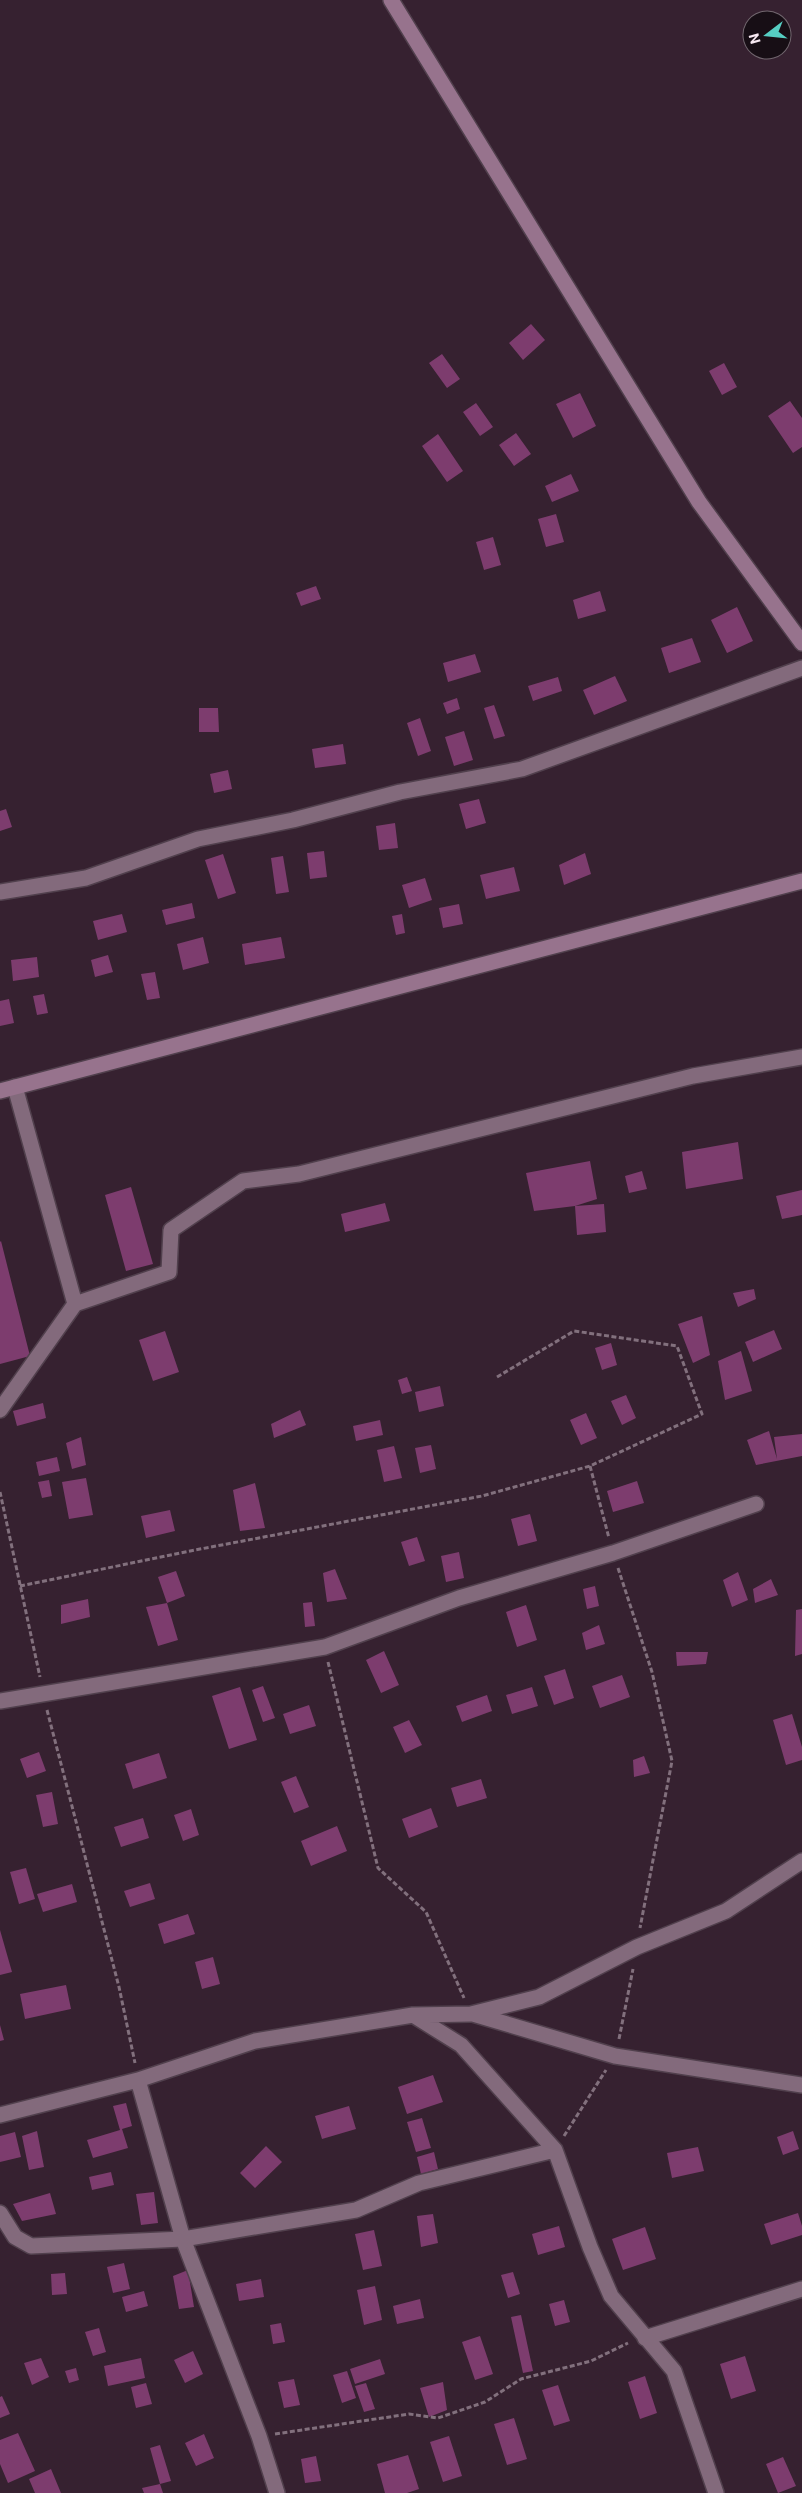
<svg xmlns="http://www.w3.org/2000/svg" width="802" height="2493" font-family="Roboto,sans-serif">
<rect width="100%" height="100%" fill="#362130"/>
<path fill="#7d3c6e" d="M531 324 545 340 523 360 509 343Z
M442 354 460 379 447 388 429 363Z
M724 363 737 387 722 395 709 371Z
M580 393 596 426 573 438 556 404Z
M790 401 802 418V447L793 453 768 416Z
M476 403 493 427 480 436 463 412Z
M516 433 531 454 514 466 499 445Z
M438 434 463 471 447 482 422 446Z
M571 474 579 491 552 502 545 486Z
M556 514 564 542 546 547 538 519Z
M493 537 501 565 484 570 476 542Z
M316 586 321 599 301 606 296 593Z
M600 591 606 611 578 619 573 600Z
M737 607 753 641 727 653 711 620Z
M692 638 701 662 669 673 661 648Z
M475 654 481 672 448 682 443 663Z
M615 676 627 701 594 715 583 690Z
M558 677 562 691 533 701 528 686Z
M457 698 460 709 447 714 443 703Z
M494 705 505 736 494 739 484 708Z
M199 708H218L219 732H199Z
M420 718 431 751 418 756 407 723Z
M464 731 473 760 454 766 445 737Z
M343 744 346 764 315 768 312 749Z
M228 770 232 789 214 793 210 774Z
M479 799 486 823 466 829 459 804Z
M6 809 12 827 0 831V811Z
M395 823 398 848 379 850 376 826Z
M324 851 327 877 310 879 307 853Z
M585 853 591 874 564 885 559 865Z
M223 854 236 893 218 899 205 860Z
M283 856 289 892 276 894 271 858Z
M514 867 520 891 486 899 480 875Z
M425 878 432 900 409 908 402 885Z
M192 903 195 918 166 925 162 910Z
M459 904 463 924 443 928 439 908Z
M122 914 127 932 98 940 93 921Z
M402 914 405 933 396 935 392 916Z
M203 937 209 963 183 970 177 944Z
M281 937 285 958 245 965 242 944Z
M108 955 113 972 95 977 91 960Z
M37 957 39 977 13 981 11 960Z
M155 972 160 998 147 1000 141 974Z
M44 994 48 1013 37 1015 33 996Z
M9 999 14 1023 0 1026V1001Z
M738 1142 743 1179 686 1189 682 1152Z
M590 1161 597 1199 575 1206 534 1211 526 1173Z
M642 1171 647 1189 629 1193 625 1176Z
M131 1187 153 1264 126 1271 105 1195Z
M802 1190V1215L782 1219 776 1196Z
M385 1203 390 1221 345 1232 341 1214Z
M604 1204 606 1232 577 1235 575 1206Z
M1 1241 30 1356 0 1364V1242Z
M754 1289 756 1299 738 1307 733 1293Z
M702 1316 710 1355 693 1363 678 1324Z
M774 1330 782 1349 753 1362 745 1342Z
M165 1331 179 1372 153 1381 139 1340Z
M611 1343 617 1365 602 1370 595 1348Z
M741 1351 752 1391 725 1400 718 1361Z
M407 1377 412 1391 402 1394 398 1380Z
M440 1386 444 1406 419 1412 415 1392Z
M626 1395 636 1418 622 1425 611 1401Z
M43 1403 46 1418 17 1426 13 1411Z
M300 1410 306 1425 274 1438 271 1424Z
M586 1413 597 1438 581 1445 570 1420Z
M380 1420 383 1435 356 1441 353 1426Z
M769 1431 777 1459 774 1437 802 1434V1456L756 1465 747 1440Z
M81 1437 86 1465 72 1469 66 1443Z
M431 1445 436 1469 420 1473 415 1448Z
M394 1446 402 1478 384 1482 377 1450Z
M57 1457 60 1471 39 1476 36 1462Z
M86 1478 93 1515 69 1519 62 1482Z
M49 1480 52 1496 42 1498 38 1482Z
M637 1481 644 1503 613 1512 607 1491Z
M255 1483 265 1528 240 1531 233 1490Z
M170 1510 175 1531 146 1538 141 1516Z
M530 1514 537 1541 518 1546 511 1519Z
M417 1537 425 1561 409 1566 401 1542Z
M459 1552 464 1578 446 1582 441 1556Z
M335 1569 347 1599 327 1602 323 1573Z
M176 1571 185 1596 167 1603 158 1577Z
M738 1572 748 1600 732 1607 723 1580Z
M771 1579 778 1595 755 1603 753 1589Z
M595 1586 599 1606 587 1609 583 1589Z
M88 1599 90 1617 61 1624V1605Z
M312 1602 315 1626 305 1627 303 1603Z
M167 1603 178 1640 158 1646 146 1607Z
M526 1605 537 1640 517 1647 506 1612Z
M802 1609V1654L795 1656 796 1610Z
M599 1625 605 1644 586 1650 582 1633Z
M384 1651 399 1685 381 1693 366 1660Z
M676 1652H708L706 1664 677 1666Z
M565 1669 574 1698 554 1705 544 1676Z
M622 1675 630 1697 600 1708 592 1686Z
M263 1686 275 1718 263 1722 252 1690Z
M240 1687 257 1740 229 1749 212 1696Z
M532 1687 538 1706 512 1714 506 1695Z
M487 1695 492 1711 462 1722 456 1706Z
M309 1705 316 1726 290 1734 283 1714Z
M792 1714 802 1747V1760L786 1765 773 1720Z
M409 1720 422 1745 405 1753 393 1727Z
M39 1752 46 1771 27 1778 20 1759Z
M159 1753 167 1778 133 1789 125 1764Z
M644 1756 650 1773 634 1777 633 1760Z
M296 1776 309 1807 294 1813 281 1782Z
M481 1779 487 1798 457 1807 451 1788Z
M52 1792 58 1824 43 1827 36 1795Z
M431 1808 438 1827 409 1838 402 1819Z
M191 1809 199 1835 183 1841 174 1815Z
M143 1818 149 1838 121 1847 114 1827Z
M337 1826 347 1851 311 1866 301 1841Z
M26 1868 35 1899 19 1904 10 1872Z
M150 1883 155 1899 130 1907 124 1891Z
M72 1884 77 1902 43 1912 37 1894Z
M188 1914 195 1934 164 1944 158 1924Z
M0 1930 12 1972 0 1975Z
M213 1957 220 1984 202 1989 195 1962Z
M66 1985 71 2009 25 2019 20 1994Z
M0 2025 4 2040 0 2041Z
M433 2075 443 2102 407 2114 398 2087Z
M126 2103 132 2126 122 2129 128 2148 93 2158 87 2140 120 2130 113 2106Z
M349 2106 356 2129 322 2139 315 2116Z
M422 2118 431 2148 416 2152 407 2122Z
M37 2131 44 2167 29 2170 22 2136Z
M793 2131 799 2149 783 2155 777 2137Z
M15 2132 21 2157 0 2162V2136Z
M266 2146 282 2162 255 2188 240 2173Z
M698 2147 704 2171 672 2178 667 2153Z
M434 2152 438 2169 421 2174 417 2157Z
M111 2172 114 2185 92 2190 89 2177Z
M154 2192 158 2223 141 2225 136 2194Z
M50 2193 56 2214 22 2221 13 2204Z
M798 2213 802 2226V2235L771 2245 764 2224Z
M433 2214 438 2243 421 2247 417 2216Z
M559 2226 565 2247 538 2255 532 2234Z
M645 2227 656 2259 623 2270 612 2239Z
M374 2230 382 2266 363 2270 355 2234Z
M124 2263 130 2289 113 2293 107 2267Z
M188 2270 194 2307 179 2309 173 2276Z
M513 2272 520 2294 508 2298 501 2275Z
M65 2273 67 2294 52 2295 51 2274Z
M261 2279 264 2297 239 2301 236 2284Z
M375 2286 382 2320 364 2325 357 2290Z
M144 2291 148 2306 126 2312 122 2297Z
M420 2299 424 2318 397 2324 393 2306Z
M564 2300 570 2322 555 2326 549 2304Z
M521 2315 533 2371 523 2373 511 2317Z
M281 2323 285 2342 273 2344 270 2325Z
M99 2328 106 2352 93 2356 85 2332Z
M480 2336 493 2374 475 2380 462 2342Z
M193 2351 203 2374 185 2383 174 2360Z
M745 2356 756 2391 731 2399 720 2364Z
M41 2358 49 2377 32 2385 24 2363Z
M141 2358 145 2378 108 2386 104 2366Z
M380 2359 385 2374 355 2384 350 2369Z
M76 2368 79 2380 69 2383 65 2371Z
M347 2371 356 2398 342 2403 333 2375Z
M645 2376 657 2413 640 2419 628 2382Z
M294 2379 300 2405 284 2408 278 2382Z
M443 2382 447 2410 429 2417 420 2388Z
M146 2383 152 2404 136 2408 131 2387Z
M366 2383 375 2409 364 2412 355 2386Z
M558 2385 570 2421 554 2426 542 2390Z
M2 2396 10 2414 0 2418V2397Z
M514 2418 527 2459 507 2465 494 2424Z
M18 2433 35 2471 8 2483 0 2464V2440Z
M204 2434 214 2458 196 2466 185 2443Z
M449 2436 462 2476 443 2482 430 2442Z
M160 2445 171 2481 160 2484 163 2493H144L142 2488 160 2484 150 2448Z
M408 2455 419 2489 407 2493H385L377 2464Z
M316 2456 321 2481 305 2483 301 2459Z
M783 2457 796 2486 778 2493 766 2464Z
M51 2469 61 2493H35L29 2479Z"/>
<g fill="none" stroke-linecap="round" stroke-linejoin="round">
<defs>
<path id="street" d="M0 892 86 878 198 839 293 820 400 792 522 769 802 668
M15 1087 75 1304
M0 1410 75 1304 169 1272 171 1230 243 1181 299 1174 693 1076 802 1057
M0 1701 325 1647 459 1598 613 1553 756 1504
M473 2014 615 2056 802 2085
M413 2015 461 2045 555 2150 590 2247 611 2296 674 2371 716 2493
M138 2080 183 2239 259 2436 277 2493
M0 2115 138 2080 255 2041 413 2015 471 2014 539 1997 637 1947 726 1911 802 1861
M0 2213 15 2237 31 2246 183 2239 356 2210 419 2183 555 2150
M645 2338 802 2289"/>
<path id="secondary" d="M391 0 699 502 802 643
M0 1091 802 881"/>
</defs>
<use href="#street" stroke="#51404d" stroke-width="18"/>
<use href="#secondary" stroke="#51404d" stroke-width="18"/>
<path stroke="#82707d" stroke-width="3" stroke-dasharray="5 2.5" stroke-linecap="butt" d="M590 1466 609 1538
M0 1492 40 1677
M618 1568 652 1672 672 1761 640 1928
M20 1586 195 1550 482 1496 590 1466 702 1414 677 1346 574 1331 497 1377
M328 1662 378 1868 426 1912 464 1998
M47 1710 119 1987 135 2063
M619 2039 633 1969
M564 2136 606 2070
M275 2434 409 2414 438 2418 485 2402 521 2379 591 2361 628 2343"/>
<use href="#street" stroke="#836a7c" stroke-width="15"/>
<use href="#secondary" stroke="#97738d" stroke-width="15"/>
</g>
<g transform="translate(767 35) rotate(254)"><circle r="24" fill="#170e15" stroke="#71666e"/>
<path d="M0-4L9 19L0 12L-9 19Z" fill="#56cec3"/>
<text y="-8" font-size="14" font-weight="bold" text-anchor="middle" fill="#f8e9f3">N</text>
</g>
</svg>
